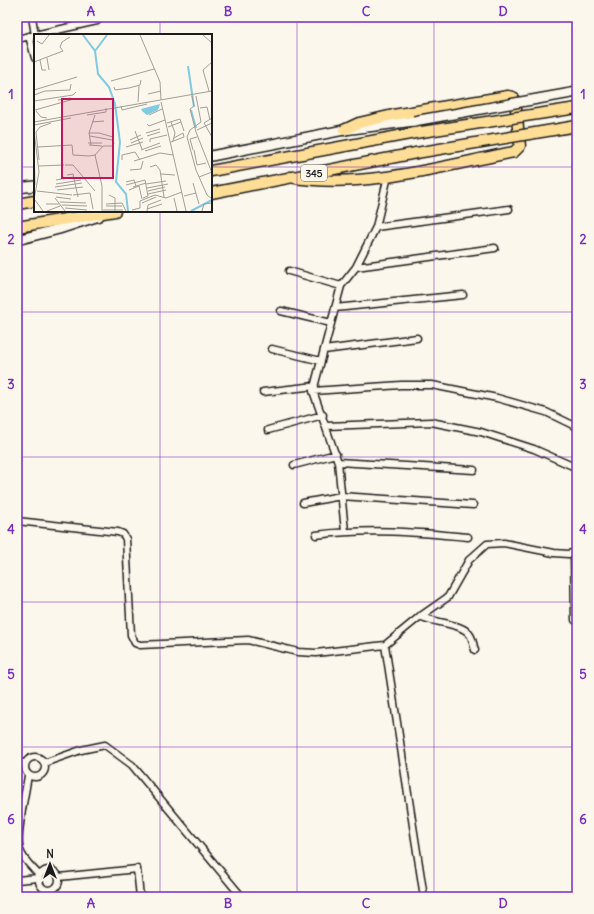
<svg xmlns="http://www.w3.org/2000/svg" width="594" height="914" font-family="Delius,sans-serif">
<rect width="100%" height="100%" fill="#fbf7ec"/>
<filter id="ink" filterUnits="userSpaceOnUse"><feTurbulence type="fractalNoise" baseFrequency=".025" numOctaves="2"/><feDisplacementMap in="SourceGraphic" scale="8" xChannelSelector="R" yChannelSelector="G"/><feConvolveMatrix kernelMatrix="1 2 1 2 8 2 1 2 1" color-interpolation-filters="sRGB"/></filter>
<g filter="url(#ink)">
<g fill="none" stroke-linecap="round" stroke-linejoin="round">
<defs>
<path id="minor" d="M32 17 35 35
M29 36 35 58
M17 39 97 21 100 17
M376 227 509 209
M356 267 495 248
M289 271 341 286
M335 308 463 295
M281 311 331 323
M272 349 321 361
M324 350 417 338
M313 391 401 385H432L497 398 546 412 577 427
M263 392 315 386
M326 426 431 422 481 432 534 449 577 468
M268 430 323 415
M338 462 474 470
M294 465 336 454
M303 503 341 496 473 505
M17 521 118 532 123 534 126 539 131 635 135 643 140 645 248 640 298 652 316 653 385 645 418 618 448 597 469 560 487 544 504 543 554 553 568 554 577 552
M345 531 338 462 313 391 341 286 356 267 376 227 388 176
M316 535C368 528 416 532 468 537
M574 553 575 620
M420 616C433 623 463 623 470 635 473 639 473 645 475 650
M385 645 424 897
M25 767a10 10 0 1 1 20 0a10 10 0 1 1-20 0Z
M17 762 25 763
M44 763 81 750 105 745 132 765 242 897
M28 775C26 792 15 836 20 850 23 860 33 868 39 875
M39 880a10 10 0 1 1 20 0a10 10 0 1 1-20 0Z
M59 877 137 869 140 897
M17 880 38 878"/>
<path id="secondary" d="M211 156 344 130 414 121
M17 188 35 186
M17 240 59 229 99 216"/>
<path id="primary" d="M211 171 415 133
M290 177C363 190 442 166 514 152L520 146 515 100 513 97 508 96 393 115 359 123 344 130
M211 193 416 153
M17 204 35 201
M17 227 115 211"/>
</defs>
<use href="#minor" stroke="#1c1c1c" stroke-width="9"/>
<use href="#secondary" stroke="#1c1c1c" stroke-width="12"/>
<use href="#primary" stroke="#1c1c1c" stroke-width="13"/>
<use href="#minor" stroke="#fbf7ec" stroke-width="6"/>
<use href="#secondary" stroke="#fbf7ec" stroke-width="9"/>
<use href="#primary" stroke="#fedd96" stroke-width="10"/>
<defs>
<path id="secondary-bridge" d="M414 121 577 92"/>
<path id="primary-bridge" d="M415 133 577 108
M416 153 577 126"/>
</defs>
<use href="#secondary-bridge" stroke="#1c1c1c" stroke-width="12" stroke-linecap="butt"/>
<use href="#primary-bridge" stroke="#1c1c1c" stroke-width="13" stroke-linecap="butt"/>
<use href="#secondary-bridge" stroke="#fbf7ec" stroke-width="9"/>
<use href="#primary-bridge" stroke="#fedd96" stroke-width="10"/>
</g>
</g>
<path fill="none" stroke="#7b2cbf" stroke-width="1" stroke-opacity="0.55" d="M160 17V35M297 17V897M434 17V897M17 167H35M211 167H577M160 211V897M17 312H577M17 457H577M17 602H577M17 747H577"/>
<g text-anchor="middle" stroke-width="3.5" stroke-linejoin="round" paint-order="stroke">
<rect fill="#fbf7ec" stroke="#5f5e5a" stroke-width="1" x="301" y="165" width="26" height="16" rx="3"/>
<g font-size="10" font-weight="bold" fill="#1c1c1c">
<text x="314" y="177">345</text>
</g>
</g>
<g transform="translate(34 34)">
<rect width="178" height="178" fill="#fbf7ec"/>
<path d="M126 70 124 76 113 81 108 77 107 75Z" fill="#81cae1"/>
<path fill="none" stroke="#81cae1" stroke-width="2" d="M49 1 61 17 64 40 75 53 81 70 86 108 82 148 92 160 94 177M61 17 73 1M154 32 160 73M157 76 162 94M157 177 178 166"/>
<path fill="none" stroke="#a29f99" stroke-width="1" d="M106 1 126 48 127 66M169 1 178 9M3 7 8 10 15 1M13 24 15 36M6 26 8 36H12M0 28 29 17 26 13 28 8 36 3M77 47 120 35M80 53 81 56 95 54 106 51 107 46M0 56 43 43M175 57 169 36 178 28M114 60 127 57M0 61 11 57 36 56 37 50M158 62 160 72 156 75 162 98 178 139M162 62 167 88 156 96 153 103 162 136 173 161 178 165M24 66 37 64M0 67 39 61 42 58M104 68 105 52M127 68 152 177M87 72 88 76 113 70M166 74 173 73 176 86M0 76V99M1 76 40 65M2 77 7 83 13 84M53 81 72 78V74M115 81 128 75M178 84 170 89 178 103M0 88 178 57M58 88 70 87M137 88 141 99 139 107M133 89 146 85 150 97M113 90 115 92 131 86M0 91 37 84M134 93 147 88M163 96 178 89M0 97 5 138 0 166M101 97 108 115M55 99H65L79 103V111M112 99 126 95M56 102 78 106M113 102 126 98M96 106 107 101M116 108V105L133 101M137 108 150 103 149 99 140 104M54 109H68M97 109 109 104M55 111 68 112M57 111 55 99 61 81M0 113 1 151M4 113 38 111 39 121 55 122 61 121 69 112H79L80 109M92 113 109 108M107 116 126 109M159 116 156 105 163 103M160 116 163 131 172 129M111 117 127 112M61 121 68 152V177M5 126 2 98 6 93 17 89M88 126V121L101 118 106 126M100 127 126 119 139 121M31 131H39L61 157M5 132 30 131M116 133 122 131 126 136 130 163M96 136 107 135 109 127M127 140 141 141M33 141 39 140 44 163M165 143 178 138M22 146 40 143M92 148 100 146 102 152M159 149 165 170M22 150 47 146M112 150 132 147M92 151 111 146 114 162 109 164M21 153 48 149M99 153 112 149M113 154 134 150M23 156 49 153M95 156 105 152 108 165M3 157 38 161M114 157 131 153M114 160 132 156M39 161 56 159 59 175M75 161 81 164V177M150 162 162 159M22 163 37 165M21 164 31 177M140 164 143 177M1 166 9 177M26 168 52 169M108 169 122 163M12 170H25M72 170 88 169 92 177M28 171 53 172M72 172H88M31 174 53 176M113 175 128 170M69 176H89M98 176 106 174V167L121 161 132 164 148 158M13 177 26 172M113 177 114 171 127 166M168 177 170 170 178 169"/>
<path fill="#c2185b" fill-opacity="0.15" stroke="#c2185b" stroke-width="2" d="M28 65H79V144H28Z"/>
<rect width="178" height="178" fill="none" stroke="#1c1c1c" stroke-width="2"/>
</g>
<rect width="594" height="914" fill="none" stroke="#fbf7ec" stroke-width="44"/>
<g transform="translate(50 864)" stroke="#fbf7ec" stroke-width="3" paint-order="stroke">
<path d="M0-3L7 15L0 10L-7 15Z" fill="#1c1c1c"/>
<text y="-6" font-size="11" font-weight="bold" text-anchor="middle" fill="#1c1c1c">N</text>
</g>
<rect x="22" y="22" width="550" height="870" fill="none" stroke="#7b2cbf" stroke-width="1.5"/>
<g font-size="13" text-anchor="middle" font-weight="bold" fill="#7b2cbf">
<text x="91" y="16">A</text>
<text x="228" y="16">B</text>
<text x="366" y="16">C</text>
<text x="503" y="16">D</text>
<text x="11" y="99">1</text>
<text x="583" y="99">1</text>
<text x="11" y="244">2</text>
<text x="583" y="244">2</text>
<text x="11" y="389">3</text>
<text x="583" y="389">3</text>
<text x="11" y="534">4</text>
<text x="583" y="534">4</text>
<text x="11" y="679">5</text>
<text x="583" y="679">5</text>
<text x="11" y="824">6</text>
<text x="583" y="824">6</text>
<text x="91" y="908">A</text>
<text x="228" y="908">B</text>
<text x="366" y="908">C</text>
<text x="503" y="908">D</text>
</g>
</svg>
